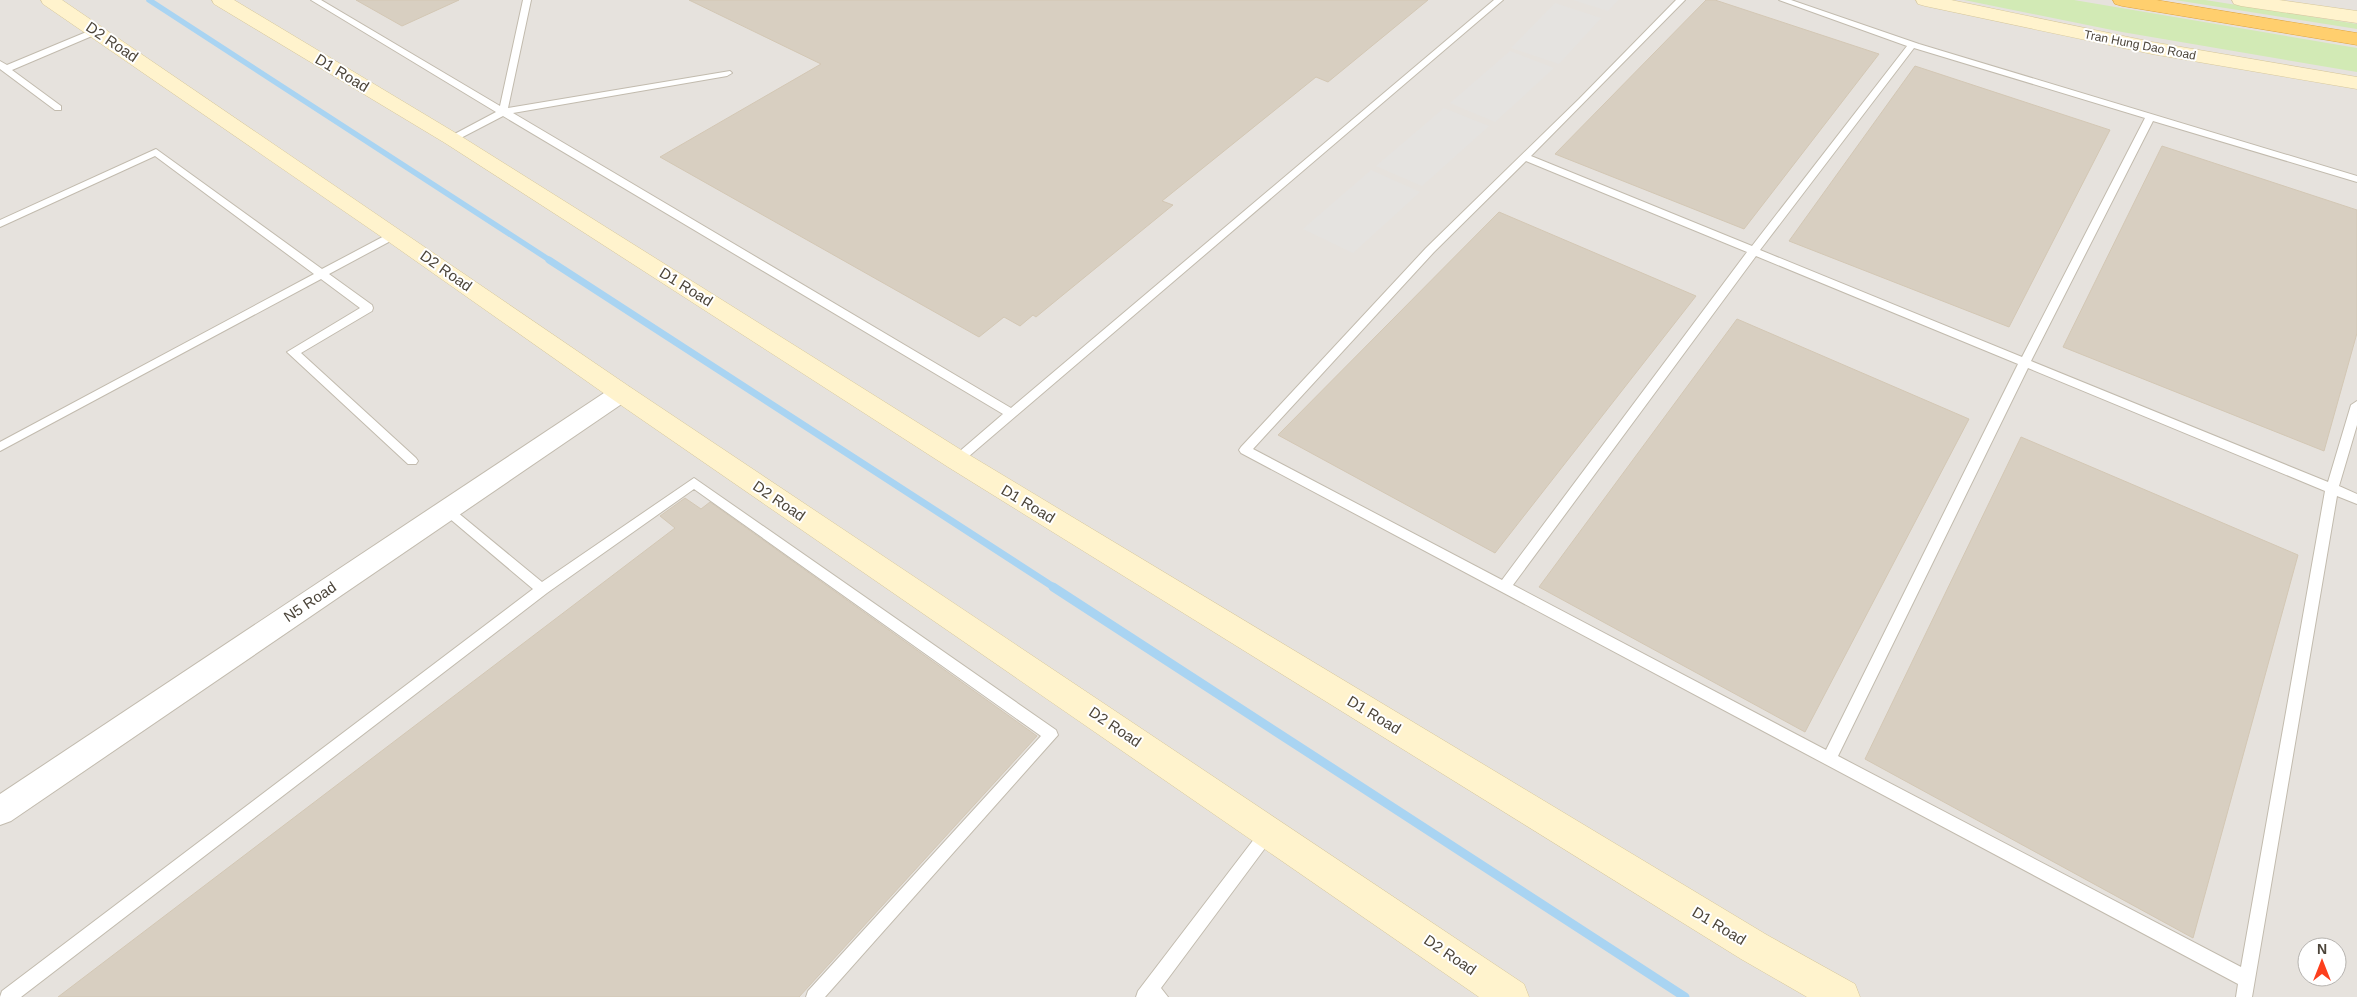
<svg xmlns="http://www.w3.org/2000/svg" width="2357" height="997" font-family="Helvetica,sans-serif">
<rect width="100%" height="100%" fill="#f6f3ec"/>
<path fill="#e6e2dd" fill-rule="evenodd" d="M0 0H2357V997H0ZM2307 947H2337V977H2307Z"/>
<path fill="#d2eab5" d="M1964 0H2074L2357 48V72L2122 32Z
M2175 0H2205L2357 24V29Z"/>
<path fill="#e5e3e0" d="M1573 0H1618L1608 11Z
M1555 3 1601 18 1559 64 1511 48Z
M1510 51 1554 68 1495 122 1450 103Z
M1444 108 1489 126 1422 186 1376 166Z
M1371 170 1420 192 1353 253 1303 229Z"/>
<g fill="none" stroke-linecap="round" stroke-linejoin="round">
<path stroke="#a9d4f2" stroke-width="5.5" d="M149 0 551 261"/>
<path stroke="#a9d4f2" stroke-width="7" d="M549 260 1055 588"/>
<path stroke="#a9d4f2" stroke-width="9" d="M1053 587 1685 997"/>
</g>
<path fill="#d8cfc1" stroke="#d3c7b4" d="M356 0H459L402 26Z
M689 0H1428L1328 82 1316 77 1162 201 1173 205 1036 317 1033 315 1020 326 1004 317 979 337 660 157 821 64Z
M1706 0H1715L1879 54 1744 229 1555 154Z
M1915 66 2110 130 2009 327 1789 241Z
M2162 146 2357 210V333L2324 451 2063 347Z
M1499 212 1696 296 1495 553 1278 435Z
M1737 319 1969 419 1805 732 1539 587Z
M2021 437 2298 555 2193 938 1865 759Z
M685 498 701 509 710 502 1037 736 799 997H58L675 528 660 516Z"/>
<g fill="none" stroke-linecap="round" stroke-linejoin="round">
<defs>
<path id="lane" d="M311 0H321L500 106 523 0H531L508 108 730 71 732 73 727 76 513 113 1011 408 1494 0H1503L961 463 957 465 951 460 953 457 1003 414 503 116 455 141H449V137L496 112Z
M1676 0H1685L1531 156 1752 246 1907 46 1779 0H1791L1919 44 2357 176V182L2153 121 2031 361 2328 482 2351 405 2357 401V425L2339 486 2357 494V504L2337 496 2252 997H2236L2238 984 1241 453 1239 450 1241 447 1426 248 1579 99ZM1914 48 2145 118 2022 357 1760 250ZM1526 161 1747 252 1502 580 1253 449 1434 252ZM1756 256 2018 364 1826 750 1513 585ZM2028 368 2325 491 2241 967 1838 756Z
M96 28 100 31 99 33 12 70 61 106V110H55L0 69V61L7 65Z
M156 149 322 269 390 233H398V237L329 274 372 305 373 308 372 311 301 353 416 458 418 461 416 464H408L287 352 360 308 321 279 0 451V442L314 274 155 156 0 227V220Z
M694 478 1056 730 1058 735 825 997H806L808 991 1041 736 694 489 547 593 21 997H0L2 991 533 589 443 513 441 510 443 507H451L542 582Z
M1269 824 1274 826 1277 831 1274 836 1161 988 1168 997H1136L1138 991 1264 826Z"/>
<path id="street" d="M621 385 629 387 633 393 629 399 11 821 0 825V794L613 387Z"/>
<path id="secondary" d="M41 0H62L630 387 1524 984 1529 997H1479L612 399 386 240 43 4Z
M212 0H234L459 135 966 453 1767 935 1855 984 1860 997H1807L1741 959 948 467 445 143 214 4Z
M1916 0H1951L2152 42 2357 77V89L2152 54 1925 6 1918 4Z
M2232 0H2279L2357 11V23L2241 6 2234 4Z"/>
<path id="highway" d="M2113 0H2156L2357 33V45L2122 6 2115 4Z"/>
</defs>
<use href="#lane" stroke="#c2bbae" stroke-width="2"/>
<use href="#street" stroke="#c2bbae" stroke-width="2"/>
<use href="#secondary" stroke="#d6c79b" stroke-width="1"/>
<use href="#highway" stroke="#e0a43c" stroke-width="1"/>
<use href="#lane" fill="#fff" fill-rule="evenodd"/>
<use href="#street" fill="#fff" fill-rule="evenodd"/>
<use href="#secondary" fill="#fff3cd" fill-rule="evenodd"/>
<use href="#highway" fill="#ffcf6e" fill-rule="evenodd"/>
</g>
<g text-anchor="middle" stroke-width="4" stroke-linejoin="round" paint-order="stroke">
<g font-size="12" fill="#4b4439" stroke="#fff">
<text transform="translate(2140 45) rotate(11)" y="4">Tran Hung Dao Road</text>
</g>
<g font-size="15" fill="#4b4439" stroke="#fff">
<text transform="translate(112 42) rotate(34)" y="5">D2 Road</text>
<text transform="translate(342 73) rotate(31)" y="5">D1 Road</text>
<text transform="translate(446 271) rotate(35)" y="5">D2 Road</text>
<text transform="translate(686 287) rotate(32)" y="5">D1 Road</text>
<text transform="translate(779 501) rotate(34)" y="5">D2 Road</text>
<text transform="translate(1028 504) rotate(31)" y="5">D1 Road</text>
<text transform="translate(310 602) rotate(-34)" y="5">N5 Road</text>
<text transform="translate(1374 715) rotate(31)" y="5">D1 Road</text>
<text transform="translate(1115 727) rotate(34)" y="5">D2 Road</text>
<text transform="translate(1719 926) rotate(31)" y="5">D1 Road</text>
<text transform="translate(1450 955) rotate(34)" y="5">D2 Road</text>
</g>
</g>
<g transform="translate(2322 962)"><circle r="24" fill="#ffffff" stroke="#b7b4b0"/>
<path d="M0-4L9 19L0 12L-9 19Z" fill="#fc3f1d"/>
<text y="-8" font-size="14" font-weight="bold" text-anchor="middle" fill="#4b4439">N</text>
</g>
</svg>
